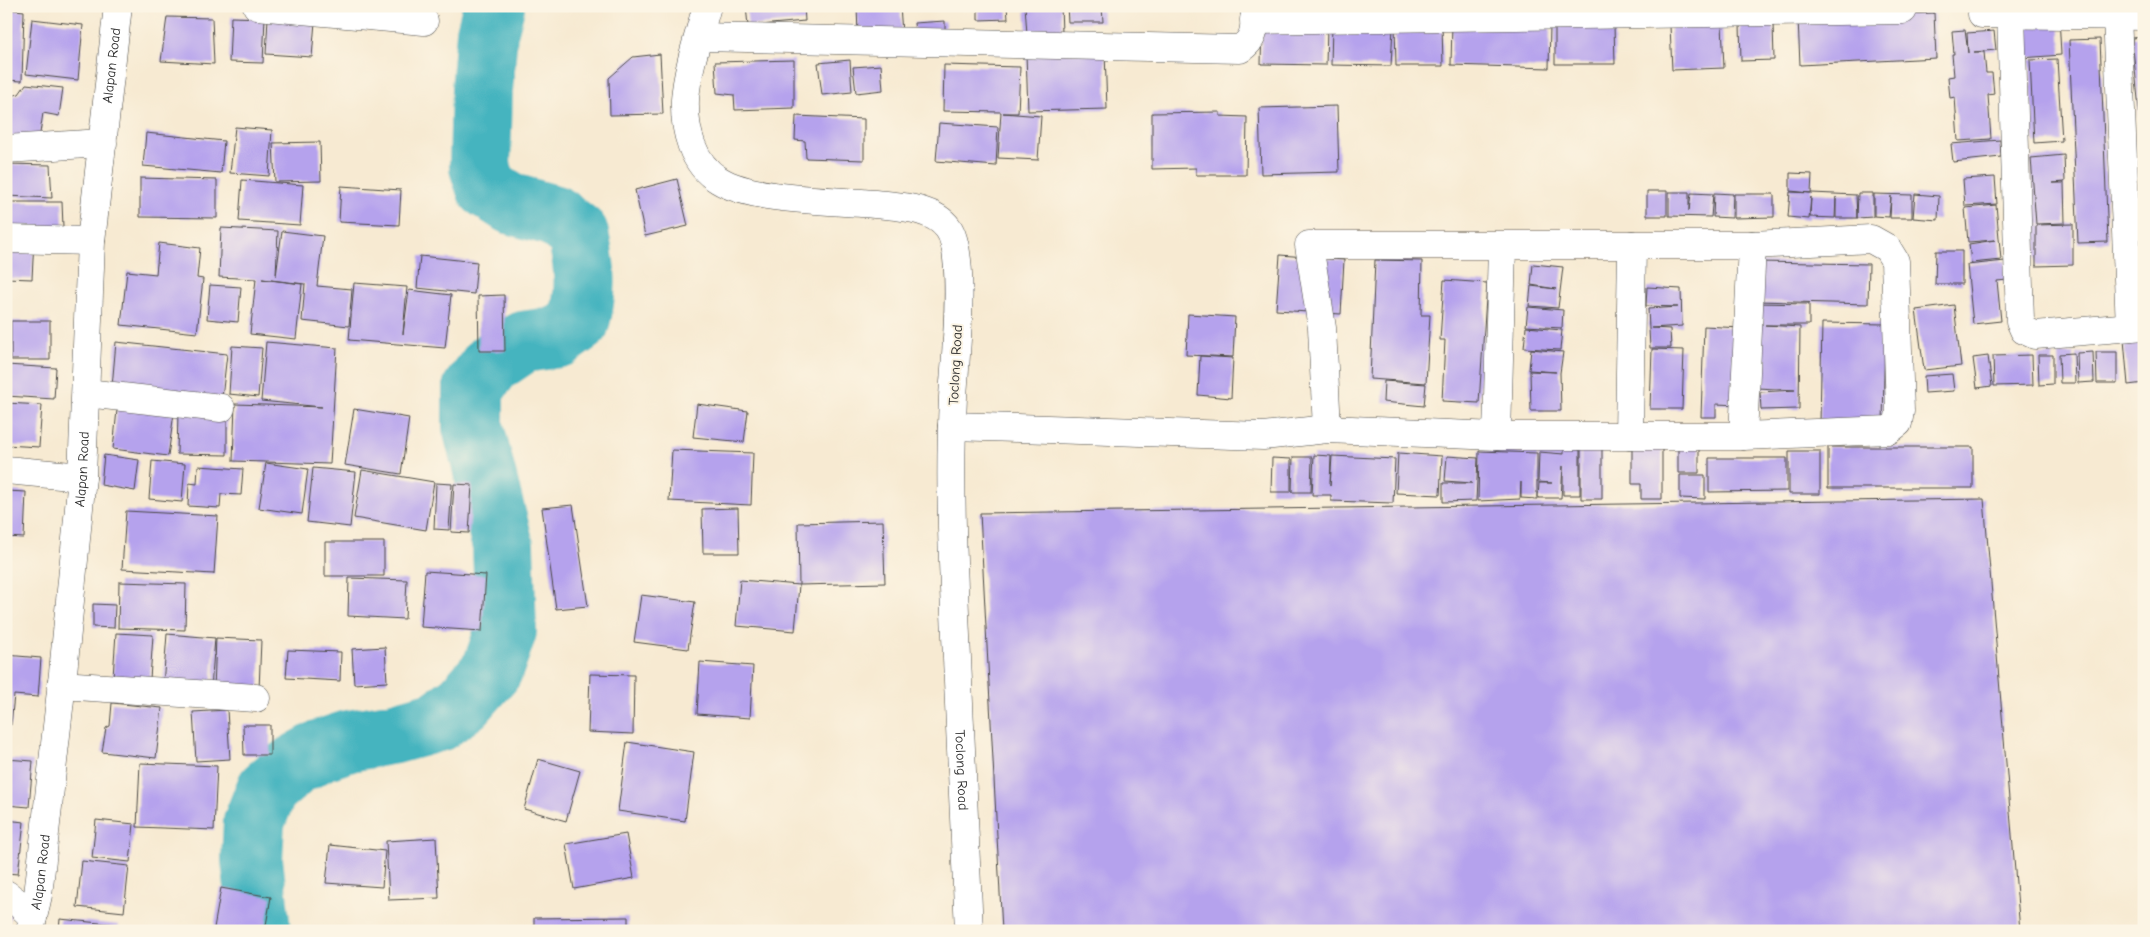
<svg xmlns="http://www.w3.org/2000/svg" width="2150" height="937" font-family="'Comic Neue',sans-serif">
<rect width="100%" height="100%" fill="#fcf5e5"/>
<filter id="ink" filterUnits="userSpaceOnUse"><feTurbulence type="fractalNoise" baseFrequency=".02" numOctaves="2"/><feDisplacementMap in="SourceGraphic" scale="10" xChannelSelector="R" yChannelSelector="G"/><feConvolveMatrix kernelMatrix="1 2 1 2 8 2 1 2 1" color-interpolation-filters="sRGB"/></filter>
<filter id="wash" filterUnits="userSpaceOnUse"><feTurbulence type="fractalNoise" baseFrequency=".0096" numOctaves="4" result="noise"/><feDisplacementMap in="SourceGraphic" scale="20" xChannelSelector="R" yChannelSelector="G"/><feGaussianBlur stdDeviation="1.12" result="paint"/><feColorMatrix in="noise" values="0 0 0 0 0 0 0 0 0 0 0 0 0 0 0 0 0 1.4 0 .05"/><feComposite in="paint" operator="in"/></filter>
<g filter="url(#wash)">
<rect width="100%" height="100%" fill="#f7ead2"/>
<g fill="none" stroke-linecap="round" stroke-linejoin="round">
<path stroke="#45b4bf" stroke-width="62" d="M260 931 252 860 254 822 267 789 295 765 322 750 349 741 395 733 438 721 464 702 492 670 506 631 503 546 473 427V389L492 363 523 342 558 337 579 322C588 288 585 268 578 234L555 216 512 204 487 188 480 167 482 90 487 33 494 6"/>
</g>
<g id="blocks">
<path fill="#b5a2ed" d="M746 6H804L805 21 748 26Z
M857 6H900L902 33 858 35Z
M978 6H1007L1008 19 978 20Z
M1025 6H1061L1062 33 1027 34Z
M1067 6H1102L1103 22H1068Z
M6 9 24 11 22 81 6 80Z
M1934 13 1936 58 1800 65 1798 18Z
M2059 16 2061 55 2022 58 2020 18Z
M167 17 212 18 214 64 161 61Z
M231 17 265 18 263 63 229 62Z
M268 18 315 22 312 57 266 54Z
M32 19 83 25 78 80 26 74Z
M945 21V32L915 33 914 23Z
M1452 23 1550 25 1549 68 1451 65Z
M1773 23 1774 60 1741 61 1740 24Z
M1262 24 1327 26 1326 65 1261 64Z
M1442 24 1443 66H1396L1395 25Z
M1722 24 1724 68 1672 70 1670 26Z
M1332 25 1393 26 1391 66 1331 65Z
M1614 25 1615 64H1555V26Z
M1965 30 1968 53 1967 33 1994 31 1996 50 1974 52H1984L1986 73H1992L1994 94 1988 95 1991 139 1958 141 1955 97 1950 98 1948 77 1954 76 1952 54H1954L1952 31Z
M2144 37V120H2140L2132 38Z
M2100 39 2108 242 2078 243 2069 40Z
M1105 52 1107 109 1028 111 1026 54Z
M660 54 663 114 610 115 609 78 633 57Z
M2057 59 2062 141 2034 143 2030 60Z
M794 60V108L735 110 734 95 717 93 715 62Z
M850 60 852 92 822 95 818 63Z
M881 65 883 90 856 93 853 67Z
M944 65 1020 67 1018 113H1003L1041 116 1038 160 998 158 1001 112 943 111Z
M26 84 63 88 59 116 43 113 39 140 6 136V97L19 94Z
M1337 106 1339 172 1261 174 1259 108Z
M1220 112V116L1247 117 1246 175H1196V168L1152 169V113Z
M796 116 864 119V160L806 158 805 141 795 140Z
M939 123 998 127 996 166 936 161Z
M235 127 272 130 269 176 230 173Z
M146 133 224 141 221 173 143 166Z
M2000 140 2001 157 1953 162 1951 144Z
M320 142 321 181 275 182 273 143Z
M2064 155 2065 182 2053 183H2064L2065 223 2036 224 2031 158Z
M6 164 50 165 52 198 6 196Z
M1790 173 1812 174 1811 193 1790 191Z
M1995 177 1997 204 1965 206 1963 179Z
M140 178 217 180V218L140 217Z
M677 179 688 226 645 236 635 190Z
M242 180 303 185 300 225 239 221Z
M341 186 401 190 399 225 339 222Z
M1647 191H1667V216H1647Z
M1669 192H1689V211L1691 193 1713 194 1711 217 1669 216Z
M1790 192 1856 195 1857 218H1836V197L1835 218 1810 217 1811 197 1809 219 1788 217Z
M1714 193 1733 194 1732 218 1713 217Z
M1858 193H1873V217L1857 218Z
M1734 194H1774V217L1734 218Z
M1874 194 1912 195V218H1890L1891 196 1889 217 1874 216Z
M1915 194 1939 196 1938 220 1913 218Z
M6 202H62L63 227 6 228Z
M1996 205 2001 260 1971 263 1969 244 1995 240 1968 242 1965 208Z
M2073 224V265L2036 266V225Z
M221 228 278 231 276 276 282 231 323 236 317 286 352 289 349 326 302 321 305 284 262 279 302 284 296 339 250 334 256 279 219 277Z
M6 239 34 240 32 279 6 278Z
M159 243 200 248 197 278 203 279 197 333 121 325 127 271 156 274Z
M1936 251H1962V284H1935Z
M1280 255 1344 260 1341 314 1276 310Z
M420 256 477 262 474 294 417 288Z
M1375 260 1422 261 1421 315H1430L1426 383 1370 379Z
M2005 261 2007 280 1997 281 2001 321 1973 324 1967 265Z
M1758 262 1869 264 1868 304 1757 301Z
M1533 264 1563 267 1558 308 1529 306 1531 286 1556 289 1531 285Z
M1444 280 1487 283 1479 403 1442 401 1445 340H1440Z
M354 283 407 287 403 334 409 290 451 295 445 348 349 340Z
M210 285 241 287 238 322 207 319Z
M1647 287 1681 289 1682 326 1651 328 1670 329 1671 348H1650L1648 309 1678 307 1646 306Z
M504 295 505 351H479L478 296Z
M1754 303 1809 304V325H1765L1800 327 1799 409 1761 410 1760 392 1795 390 1757 388Z
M1954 305 1961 366 1924 370 1916 310Z
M1528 307 1563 310 1562 328 1526 326Z
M1188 314 1235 317 1233 357 1186 355Z
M11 321H50V360H11Z
M1822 323 1885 324 1883 424 1820 423Z
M1704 326 1741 328 1739 405 1716 404V417H1701Z
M1526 327 1562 330 1560 350 1524 348Z
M2141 339 2144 383 2128 385 2124 340Z
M116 342 227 354 222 398 112 387Z
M266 342 337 348 330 464 233 461 235 404 322 407 261 401Z
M232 346 262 348 258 397 229 394Z
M1531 349 1563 352 1560 373 1561 411H1531L1530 371 1556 372 1529 370Z
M1652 349 1684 350 1682 409H1650Z
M2093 352 2094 382 2078 383 2077 353Z
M2096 352H2117V383H2097Z
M2074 353 2075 383H2060L2059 354Z
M2032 355 2033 385 1994 386 1993 356Z
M2038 355H2053V384L2039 385Z
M1200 356 1233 358 1231 398 1198 395Z
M1988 356 1992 386 1977 388 1973 358Z
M6 365 56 368 54 399 6 396Z
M1952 374 1954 391 1925 393 1924 376Z
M1384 381 1426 384 1424 406 1383 402Z
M118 400 175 406 168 456 113 449Z
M6 403 42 405 39 447 6 445Z
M697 404 748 411 744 442 693 437Z
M354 409 409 418 401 474 345 465Z
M178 412 227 413V455L177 454Z
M1699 447V473H1678V448Z
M1828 447H1973V488H1828Z
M1602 448V499H1581V449Z
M1564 449 1580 450V495H1563V466L1561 498H1538L1539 483H1552L1538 482 1539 452 1564 454Z
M1632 449H1662V499H1641V484H1632Z
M672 450 753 453 751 505 669 501Z
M1479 451 1537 453V499L1521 498V482L1520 499 1478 501Z
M1789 451H1820V494H1789Z
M1398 453 1442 456 1440 495 1396 493Z
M104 455 139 460 135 491 101 485Z
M1314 455 1331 456 1330 486 1332 456 1395 459 1393 503 1331 501V495H1312Z
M1447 456 1478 458 1476 501 1443 502V483H1472L1445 481Z
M1293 457H1312L1311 492H1292Z
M1272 458 1291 459V492H1271Z
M1709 458H1787V491L1709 492Z
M152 461 185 464 182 502 149 499Z
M266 463 308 469 302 514 259 508Z
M198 466 243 469 241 495 221 494 220 508 188 506 189 483 197 484Z
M313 468 356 472 350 527 307 522Z
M362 470 434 482 426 530 354 518Z
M1680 475H1705V499L1680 498Z
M436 483 452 484 449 530 434 529Z
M454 484 472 485 469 533 451 532Z
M6 491 26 492 24 538 6 537Z
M1984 499 2020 931H1002L980 513Z
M573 505 588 606 556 609 542 508Z
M738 508 739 553H703L702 509Z
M126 511 218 516 214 574 122 569Z
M883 521 885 583 799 585 795 631 736 626 740 580 799 585 798 523Z
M325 542H384V576H325Z
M425 571 486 575 482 631 421 627Z
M349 578 407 580 405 619 348 616Z
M119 582 186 584 185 630 118 628Z
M641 595 695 602 688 649 634 642Z
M93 604 115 605 114 628 93 627Z
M116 633 153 635 150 679 113 677Z
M167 634 215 638 211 689 163 685Z
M216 638 261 640 259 690 214 689Z
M385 647 387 682 354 684 352 649Z
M288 650 341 652 340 681 286 678Z
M6 655 41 658 38 697 14 695 11 725 6 724Z
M700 662 753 666 750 718 697 714Z
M590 674 634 675 633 734 588 732Z
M112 703 162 708 156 758 102 752 106 728 110 726Z
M227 710 230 759 196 761 193 712Z
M243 725H270V755H244Z
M627 742 694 752 685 821 618 811Z
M6 759 33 761 29 807 6 805Z
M538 759 580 771 566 821 524 809Z
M140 763 217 766 214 830 137 827Z
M6 820 24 822 18 874 6 873Z
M96 820 134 824 130 862 92 858Z
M626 834 634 878 574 889 566 844Z
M436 838 439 898 389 900 386 841Z
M330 845 385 851 382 887 326 883Z
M82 861 129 866 124 912 77 907Z
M221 888 271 897 265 931H231L214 928Z
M6 909 12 911 7 929H6Z
M628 917V931H534V918Z
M60 919 119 925 118 931H59Z"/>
</g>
</g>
<g filter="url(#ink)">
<use href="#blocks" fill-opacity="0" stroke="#4a4844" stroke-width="1"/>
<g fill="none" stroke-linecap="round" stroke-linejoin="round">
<defs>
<g id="minor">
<path d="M257 6 424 21"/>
<path id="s1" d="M707 6C699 35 687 70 685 100 684 129 692 164 719 180 754 202 843 200 886 205 907 207 935 210 948 228 967 253 955 362 953 397 949 484 953 571 957 658 961 749 965 840 969 931"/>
<path d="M1982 14 2144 16"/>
<path d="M2011 14 2020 321 2024 330 2035 335 2144 326"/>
<path d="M2117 15 2130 327"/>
<path d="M1254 20 1903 10"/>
<path d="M699 37 1240 49C1257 38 1254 26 1255 6"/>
<path d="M6 149 103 143"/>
<path d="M6 239 91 241"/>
<path d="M86 393 221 408"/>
<path d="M952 426 1263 436 1327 429 1497 436H1743L1889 430 1898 423 1900 411 1895 261 1887 248 1871 239 1752 245H1309L1322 328 1327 429"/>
<path d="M1497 436 1502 246"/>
<path d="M1629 436 1632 245"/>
<path d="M1743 436 1752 245"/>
<path d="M6 470 82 477"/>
<path d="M61 685 256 698"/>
<path d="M6 894 18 903 33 917"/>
<path id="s2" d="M30 931 38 895 63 673 82 477 91 241 118 6"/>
</g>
</defs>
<use href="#minor" stroke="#4a4844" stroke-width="29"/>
<use href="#minor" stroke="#fff" stroke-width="28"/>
</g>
</g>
<g text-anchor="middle" stroke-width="4" stroke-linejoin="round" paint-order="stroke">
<g font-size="14" fill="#2b2b2b" stroke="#fcf5e5">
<text dy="5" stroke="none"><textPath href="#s2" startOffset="870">Alapan Road</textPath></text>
<text transform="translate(955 365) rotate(-87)" y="5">Toclong Road</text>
<text dy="5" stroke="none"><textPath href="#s2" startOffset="465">Alapan Road</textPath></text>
<text dy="5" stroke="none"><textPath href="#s1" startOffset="970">Toclong Road</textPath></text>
<text dy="5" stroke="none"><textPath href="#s2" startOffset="60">Alapan Road</textPath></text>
</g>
</g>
<rect width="2150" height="937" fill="none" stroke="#fcf5e5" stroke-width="25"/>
</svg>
